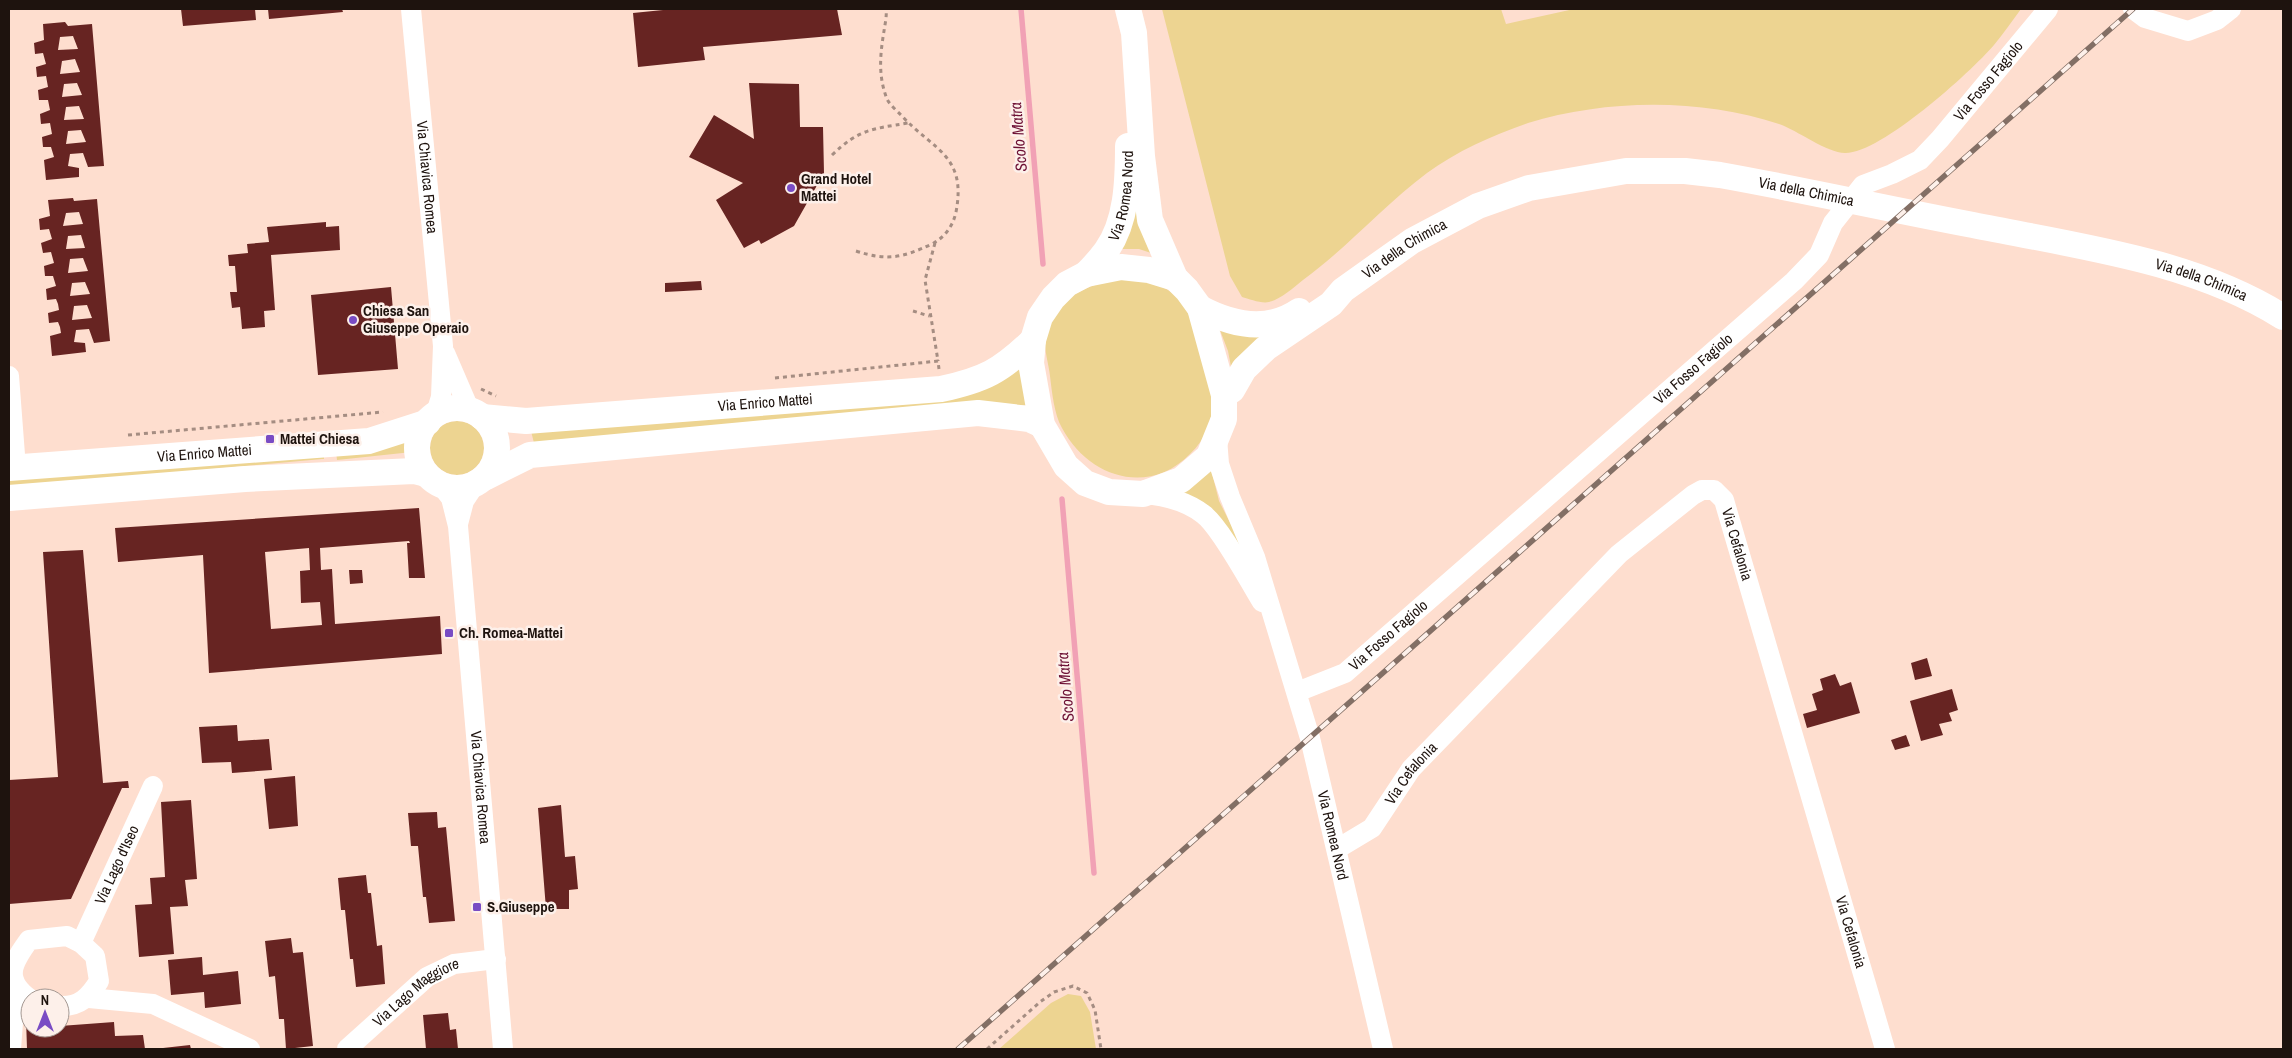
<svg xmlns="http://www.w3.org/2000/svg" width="2292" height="1058" font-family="'Archivo Narrow',sans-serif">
<rect width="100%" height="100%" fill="#fedecf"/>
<path fill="#edd491" d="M1162 9H1501L1506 24 1574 9H2021C2012 21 2003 34 1994 45 1970 73 1880 154 1845 153 1827 153 1797 130 1779 124 1701 98 1606 99 1528 123 1493 135 1457 151 1427 173 1383 206 1347 248 1303 280 1293 288 1281 299 1269 302 1262 304 1249 299 1242 297L1230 276Z
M1138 177 1157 255 1139 249H1119Z
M1138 278C1154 283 1169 287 1181 301 1194 316 1198 333 1203 352 1214 390 1221 424 1190 454 1148 497 1088 477 1062 428 1054 414 1052 392 1050 376 1049 366 1045 353 1045 343 1048 294 1099 279 1138 278Z
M1218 325 1276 332 1233 377 1228 351Z
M1021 356 1030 405 534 443 531 431 950 394Z
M430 448a27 27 0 1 1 54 0a27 27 0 1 1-54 0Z
M412 435V452L337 460 336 451Z
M324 451V459H322L9 488V476Z
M1210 465 1219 501 1247 556 1176 492Z
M1068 994 1081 996 1090 1012 1096 1049H999L1051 1003Z"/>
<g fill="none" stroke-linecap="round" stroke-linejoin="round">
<path stroke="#f1a1b5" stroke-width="5.5" d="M1021 9 1043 264
M1062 499 1094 873"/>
</g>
<path fill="#672422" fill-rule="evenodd" d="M181 9H255L256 20 183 26Z
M268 9H342L343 12 269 19Z
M673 9H837L842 35 703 47 705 60 638 67 633 13Z
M65 22 68 26 92 24 104 166 88 167 83 153 70 154 68 166 79 168V177L46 180 44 160 54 157 51 147H43L42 137 52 134 50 123 41 124 40 114 50 110 48 100H39L38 90 48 87 46 76 37 77 36 67 46 64 43 53 35 54 34 43 44 40 43 24ZM73 36 78 49 58 50 60 37ZM75 59 80 72 60 74 62 61ZM77 83 82 95 62 97 64 84ZM79 106 84 119 64 120 66 107ZM81 130 86 142 66 144 68 131Z
M749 83 799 84 800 127H823L824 173 794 226 761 244 759 240 744 248 716 200 743 183 689 157 714 115 754 139Z
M73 198 74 201 97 199 110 341 94 343 89 329 76 330 74 342 85 343 86 352 52 356 50 336 61 333 60 327 58 322 49 323 48 313 59 310 58 304 56 299 47 300 46 289 56 286 53 276H45L44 266 54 263 51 252 43 253 41 243 52 239 49 229 40 230 39 219 50 216 48 200ZM79 212 83 224 63 226 66 213ZM81 235 85 248 66 249 68 236ZM83 258 88 271 68 273 70 259ZM85 282 90 294 70 296 72 283ZM87 305 92 318 72 320 74 306Z
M326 222V227L339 226 340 250 271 255 275 310 264 311 265 327 242 329 240 307 232 308 230 292H237L235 266H229L228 255 248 253 247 244 269 242 267 227Z
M701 281 702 290 665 292V283Z
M391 287 398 369 318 375 311 295Z
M419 508 425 578H409L407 543H410L409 541 320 548 321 570 332 569 335 624 440 616 442 654 209 673 203 555 118 562 115 528ZM309 548 310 570 300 571 301 603 320 602 322 625 271 629 265 552Z
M83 550 103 783 128 781 129 788H122L71 899 9 904V780L58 777 43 552Z
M349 570H362L363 583 350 584Z
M1927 658 1932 676 1915 680 1911 663Z
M1835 674 1840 686 1851 682 1860 713 1807 728 1803 714 1817 710 1812 694 1823 690 1820 679Z
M1952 689 1958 710 1949 713 1952 721 1939 724 1943 735 1921 741 1910 701Z
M237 725 238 741 269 739 272 770 232 773 231 762 202 763 199 727Z
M1906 735 1910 746 1895 750 1891 740Z
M295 776 298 826 269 829 264 779Z
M191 800 197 879 185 880 188 906 170 907 174 954 139 957 135 905 152 904 150 878 165 877 161 802Z
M561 805 565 857 575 856 578 889 569 890V909H546L538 808Z
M437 812 438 828 446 827 455 921 429 923 426 897H423L418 846H411L408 813Z
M366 875 368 893H371L377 946 382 945 385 984 356 987 353 959H350L345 910H341L338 878Z
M291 938 293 953 303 952 313 1046 286 1049 284 1019H279L275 976 269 977 265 941Z
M202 957 203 975 238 971 241 1004 205 1008 204 992 171 995 168 960Z
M448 1013 450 1030 456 1029 458 1049H426L423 1015Z
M26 1018H30V1028H60V1026L114 1022 115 1036 143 1035 145 1049H27Z
M190 1045 191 1049H163V1048Z"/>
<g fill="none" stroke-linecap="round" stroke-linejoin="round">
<path stroke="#a58d82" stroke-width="3" stroke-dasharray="4 4" stroke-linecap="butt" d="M832 155C859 129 872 129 908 123
M935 243 925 280 938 361
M856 251C887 261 902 258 932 244 945 237 953 226 956 212 967 155 933 150 902 116 897 111 890 105 887 99 878 76 880 55 884 31 885 24 887 16 886 9
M913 311 929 316
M775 378 938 361 939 369
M481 389 496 396
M128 435 383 412
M987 1049 1040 1002 1054 992 1073 986 1087 993 1095 1010 1101 1049"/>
<g stroke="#fff" stroke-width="20">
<path id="s1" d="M411 9 443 346 441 397 435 416"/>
<path d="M2133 9 2145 18 2188 31 2217 20 2231 9"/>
<path d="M445 353 470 411"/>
<path d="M9 376 16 468"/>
<path id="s2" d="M1217 438 1219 464 1230 497 1255 557 1310 738 1383 1049"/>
<path id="s3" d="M440 484 451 498 458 526 503 1049"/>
<path d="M1145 494C1166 496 1186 501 1203 514 1220 526 1249 581 1262 602"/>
<path d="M458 524 464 501 476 483"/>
<path id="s4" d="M1297 692 1345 673 1794 281 1819 255 1833 223 1863 185 1892 174 1920 160 1940 139 2048 9"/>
<path id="s5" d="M1337 849 1372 828 1411 769 1619 554 1693 495 1702 490H1714L1724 500 1726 507 1885 1049"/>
<path id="s6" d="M81 943 153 786"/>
<path d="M89 998 153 1004 250 1049"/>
<path d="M30 999C2 979 13 962 29 940L67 936 81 943 95 956 99 981C90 996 80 1007 60 1006"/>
<path d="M11 1049 14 1009 21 992"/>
<path id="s7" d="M347 1049 427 977 454 964 496 959"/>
</g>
<g stroke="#fff" stroke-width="26">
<path d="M1128 9 1134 33 1142 156 1150 220 1175 278"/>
<path d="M1121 267 1149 270 1175 278 1187 290 1200 308 1224 395V419L1209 456 1181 480 1143 494 1109 492 1085 483 1066 466 1042 425 1031 363 1033 340 1040 317 1053 298 1067 284 1086 274Z"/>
<path id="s8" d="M1086 274C1093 267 1100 259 1106 251 1127 222 1128 181 1128 146"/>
<path d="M1200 308C1232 325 1267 333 1299 311"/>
<path id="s9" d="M1224 395 1232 390 1244 369 1266 348 1331 304 1343 290 1412 241 1478 206 1529 188 1626 171H1685L1720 175C1804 190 1888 209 1973 225 2076 246 2193 260 2283 317"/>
<circle cx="457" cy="448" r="40"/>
<path id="s10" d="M482 417 526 421 941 389C984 380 1001 371 1033 340"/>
<path id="s11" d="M9 468 369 441 428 422"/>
<path d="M486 477 530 455 978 413 1029 419 1042 425"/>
<path d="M9 498 245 479 414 471 426 474"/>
</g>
<defs>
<path id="rail" d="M958 1049 2133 9"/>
</defs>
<use href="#rail" stroke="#836f65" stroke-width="5.5"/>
<use href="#rail" stroke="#fdf0ea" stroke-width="4" stroke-dasharray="11" stroke-linecap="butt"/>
</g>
<g fill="#794cc4" stroke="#fdf0ea" stroke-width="2">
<circle cx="791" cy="188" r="5"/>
<circle cx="353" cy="320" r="5"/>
<rect x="265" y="434" width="10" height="10" rx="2.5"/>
<rect x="444" y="628" width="10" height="10" rx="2.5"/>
<rect x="472" y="902" width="10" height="10" rx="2.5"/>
</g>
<g text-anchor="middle" stroke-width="5" stroke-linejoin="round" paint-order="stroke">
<g font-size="15" fill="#1e130e" stroke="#fdf0ea">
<text dy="5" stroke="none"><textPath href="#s4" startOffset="934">Via Fosso Fagiolo</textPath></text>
<text dy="5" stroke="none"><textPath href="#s1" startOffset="169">Via Chiavica Romea</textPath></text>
<text dy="5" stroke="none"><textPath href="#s9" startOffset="655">Via della Chimica</textPath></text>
<text dy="5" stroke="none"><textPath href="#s8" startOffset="89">Via Romea Nord</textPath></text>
<text dy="5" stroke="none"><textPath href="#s9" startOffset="235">Via della Chimica</textPath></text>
<text dy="5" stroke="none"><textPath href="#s9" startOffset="1060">Via della Chimica</textPath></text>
<text dy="5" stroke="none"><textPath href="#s4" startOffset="514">Via Fosso Fagiolo</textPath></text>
<text dy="5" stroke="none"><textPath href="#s10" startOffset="284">Via Enrico Mattei</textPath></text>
<text dy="5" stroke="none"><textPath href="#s11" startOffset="196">Via Enrico Mattei</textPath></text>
<text dy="5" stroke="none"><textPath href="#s5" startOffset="588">Via Cefalonia</textPath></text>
<text dy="5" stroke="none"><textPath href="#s4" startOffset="109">Via Fosso Fagiolo</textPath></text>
<text dy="5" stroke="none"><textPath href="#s5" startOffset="108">Via Cefalonia</textPath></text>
<text dy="5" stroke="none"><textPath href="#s3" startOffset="309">Via Chiavica Romea</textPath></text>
<text dy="5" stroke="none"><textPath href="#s2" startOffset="415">Via Romea Nord</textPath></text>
<text dy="5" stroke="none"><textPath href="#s6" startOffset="86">Via Lago d'Iseo</textPath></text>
<text dy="5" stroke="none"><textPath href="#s5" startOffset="992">Via Cefalonia</textPath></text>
<text dy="5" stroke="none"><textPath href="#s7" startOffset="90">Via Lago Maggiore</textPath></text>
</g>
<g font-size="15" font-weight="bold" fill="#1e130e" stroke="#fdf0ea" text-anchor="start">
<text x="801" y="184">Grand Hotel<tspan x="801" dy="17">Mattei</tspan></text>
<text x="363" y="316">Chiesa San<tspan x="363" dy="17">Giuseppe Operaio</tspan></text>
<text x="280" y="444">Mattei Chiesa</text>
<text x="459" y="638">Ch. Romea-Mattei</text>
<text x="487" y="912">S.Giuseppe</text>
</g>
<g font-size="16" font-style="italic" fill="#6e1236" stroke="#fdf0ea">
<text transform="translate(1018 137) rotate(-95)" y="6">Scolo Matra</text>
<text transform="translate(1065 687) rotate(-95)" y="6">Scolo Matra</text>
</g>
</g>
<rect width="2292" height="1058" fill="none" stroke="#1e130e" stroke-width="20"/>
<g transform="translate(45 1013)"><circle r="24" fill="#fdf0ea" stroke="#a49892"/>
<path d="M0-4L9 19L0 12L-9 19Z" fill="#794cc4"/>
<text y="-8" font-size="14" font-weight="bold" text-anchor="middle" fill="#1e130e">N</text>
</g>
</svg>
